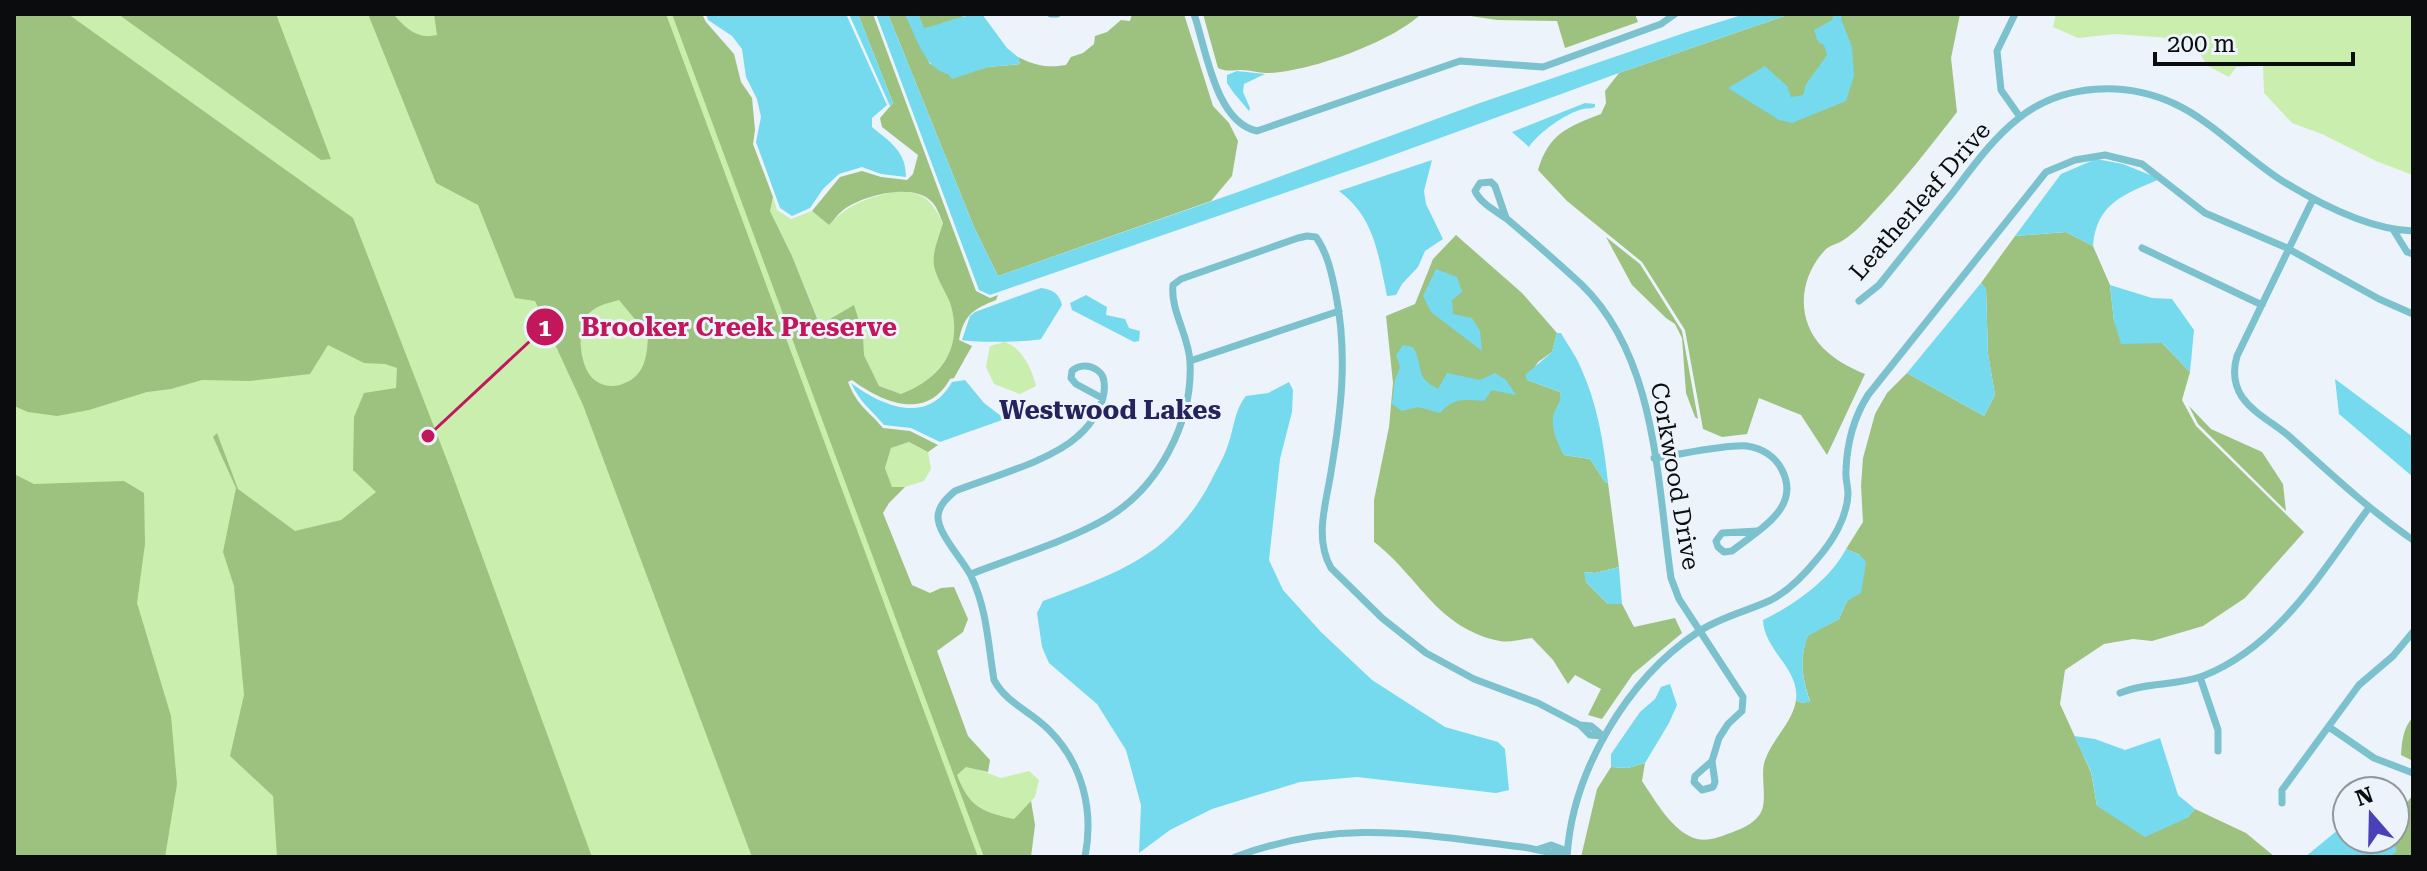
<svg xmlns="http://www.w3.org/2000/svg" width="2427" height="871" font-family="'Roboto Serif',serif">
<rect width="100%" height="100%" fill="#ecf3fb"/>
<path fill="#caeeae" d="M14 14H674L974 768 1001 778 1029 771 1039 780 1035 797 1014 819 994 815 1010 857H14Z
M2056 14H2413V175L2376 161 2322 134 2292 123 2264 93 2263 65 2236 67 2229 77 2208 66 2194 45 2170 38 2115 34 2078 38 2053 27Z
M896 191C925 193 930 198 943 223 941 230 936 239 936 247 934 265 943 284 949 301 966 344 941 379 901 394L879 386 864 355 863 334 822 329 792 256 770 211 773 197 777 210 791 219 812 211 829 225C849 203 868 198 896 191Z
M1005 342C1022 348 1032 369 1036 386L1020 394 994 384 986 367 990 346Z
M909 442 928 452 931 469 924 481 905 487H892L885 468 891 448Z"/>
<path fill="#9dc17f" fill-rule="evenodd" d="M14 14H68L353 218 450 468 592 857H277L273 796 230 756 244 695 234 586 223 552 236 488 213 437 217 433 238 489 295 531 341 520 376 492 353 470 354 417 364 393 396 388 397 368 385 364 364 363 328 345 310 374 250 381 202 380 171 389 147 392 89 410 57 416 28 412 14 406Z
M118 14H276L331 159 321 160Z
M368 14H393C406 28 417 40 437 35L434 14H666L978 857H752L583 405 535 301 515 298 478 205 436 183ZM619 300 648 335C647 358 645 377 620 385 612 387 603 386 596 381 580 371 576 332 586 317 593 306 608 303 619 300Z
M672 14H702L706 22 734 54 741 82 752 98 755 130 753 144 773 197 770 211 792 256 821 328 830 319 854 305 863 334 864 355 879 386 901 394C940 379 963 349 951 306 947 293 937 280 934 266 932 252 939 236 943 223 940 216 936 205 931 201 912 182 860 196 842 211 837 215 833 221 829 225L812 211 840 177 862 171 881 177 907 180 913 174 918 155 882 127 880 118 893 103 858 14H873L976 291 990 298 998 295 996 300C973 309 964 315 959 340L972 346 954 378 950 379C926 422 882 402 852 380L848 382C858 407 867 409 883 428L910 431 938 445 928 452 909 442 891 448 885 468 892 487H905L889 503 883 513 912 585 930 593 941 588 954 587 968 619 963 632 937 651 968 736 990 760 988 772 966 767 957 775C969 807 982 812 1014 819L1031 801 1035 825 1031 857H984Z
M888 14H905L930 64 965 73 988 67 1020 64 1018 57C1036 66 1047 68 1066 65L1071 57 1083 53 1094 44 1095 36 1107 32 1121 20 1130 21 1132 14H1184L1213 106 1229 123 1238 141 1232 176 1211 201 998 276 974 227Z
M918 14H967L955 21 924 29Z
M1203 14H1421C1392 42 1307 73 1266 73 1258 73 1250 70 1242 70 1233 70 1226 72 1218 68Z
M1457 14H1635L1638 22 1565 48 1557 21 1497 20Z
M1790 14H1960L1951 58 1957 112C1929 148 1902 183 1870 216 1862 225 1852 235 1842 241 1837 244 1831 245 1826 249 1799 277 1795 319 1823 348 1835 360 1850 368 1865 374L1827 455 1801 415 1759 398 1747 434 1722 437 1703 429 1685 330 1642 262 1567 201 1538 170C1549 133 1568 127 1601 114L1606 103 1605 91 1619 73Z
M2066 232 2093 246 2110 285 2114 321 2162 343 2190 372 2182 400 2196 426 2304 532 2245 598 2203 626 2152 641 2133 639 2104 644 2065 670 2060 704 2091 772 2097 806 2187 818 2195 809 2246 833 2275 857H1581L1597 789 1611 767 1628 768 1645 763 1642 781C1655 800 1672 832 1697 839 1709 842 1722 836 1733 832 1744 828 1758 821 1762 810 1767 795 1760 775 1765 760 1773 738 1793 722 1796 700L1802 703 1810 701C1802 678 1799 659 1808 635L1839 619 1847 601 1860 555 1846 549 1863 522 1861 486 1863 458 1875 414 1887 393 1907 373 1984 416 1995 395 1988 354 1986 289 1981 283 2015 236Z
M1456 235 1522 293 1557 333 1552 352 1538 362 1527 380 1560 392 1562 401C1552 416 1555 439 1564 455L1590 459 1605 482 1608 483 1619 567 1595 573 1585 572 1586 582 1608 604H1622L1634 627 1675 618 1682 633 1633 674 1602 719 1588 715 1601 689 1575 675 1568 684 1553 660 1532 638C1522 639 1510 643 1500 641 1436 628 1420 577 1374 542V500L1389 427 1393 383 1386 316 1415 304 1433 259Z
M1606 237 1640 264 1682 331 1698 419 1695 417 1686 393 1682 338 1675 324 1666 318 1632 285Z
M2189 406 2211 429 2262 452 2283 484 2286 511 2198 424Z
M14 474 34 484 124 481 144 493 145 544 137 603 171 716 177 784 165 857H14Z
M2413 717V761L2401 755C2402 741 2403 728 2413 717Z
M2412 796 2413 857H2389L2396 851 2392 839H2395V818Z"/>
<path fill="#75daee" d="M706 14H846L887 105 872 118V127C890 142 906 151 906 177L881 174 862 167 839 174 823 189 810 208 792 216 780 208 756 142 761 117 757 99 746 77 742 49 732 36 708 20Z
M849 14H858L893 103 890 106Z
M876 14H888L974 227 998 276 1238 192 1477 104 1687 32 1745 14H1790L1619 73 1371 163 990 295 979 290Z
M905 14H918L924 28C943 24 962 14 982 14L1007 48 1018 57 1020 64 988 67 952 79 948 74C924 69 915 34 905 14Z
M1834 14H1842L1841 19 1852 47 1854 76 1846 101 1792 123 1779 120 1728 88 1765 66 1787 86 1791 97 1803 95 1806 84 1827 55 1824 45 1818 42 1814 30 1832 20Z
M1237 71 1265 74 1244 84 1243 92 1250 108 1249 111 1233 92 1227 83V75Z
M1585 103 1595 104V107C1591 109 1587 108 1583 109 1566 113 1538 133 1529 147L1512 132Z
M2096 159 2123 164 2160 179C2125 194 2096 203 2093 246L2066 232 2015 236 2061 174Z
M1432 160 1424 191 1426 204 1443 239 1425 251 1418 267 1402 284 1396 295 1387 296C1378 254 1375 218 1339 191Z
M1436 269 1457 277 1462 292 1452 300 1453 314 1472 318 1480 331 1482 351 1431 312 1423 296Z
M1981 283 1986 289 1988 354 1995 395 1984 416 1907 373Z
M2110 285 2152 298 2172 299 2194 330 2190 372 2162 343 2121 344 2114 321Z
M1041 288C1053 290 1059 293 1062 305L1041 339C1030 342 973 343 962 340L970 316 975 312Z
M1086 295 1107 307 1106 315 1125 319 1129 328 1140 331 1139 341 1134 342 1072 310 1070 303Z
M1557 333H1561C1567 344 1575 354 1580 366 1597 402 1604 443 1608 483L1605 482 1590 459 1564 455C1558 445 1551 428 1553 417 1555 406 1562 404 1560 392L1527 380 1525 375 1552 352Z
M1403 345 1413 347C1425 368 1413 376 1438 389L1447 373 1480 380 1495 373 1506 380 1516 395 1492 390 1484 401C1465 400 1454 397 1440 413L1418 407 1402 411 1392 404 1395 380 1400 367 1396 355Z
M2335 379 2413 437V477L2339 414Z
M965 380 984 403 1005 419 940 442 911 428 884 425C869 407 862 405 851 383 882 406 927 426 952 382Z
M1289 382 1293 390 1292 412 1280 459 1269 560 1283 590 1321 632 1372 680 1445 727 1498 742 1505 749 1509 790 1496 793 1357 777 1300 782 1212 809 1170 830 1139 853 1141 805 1126 750 1097 704 1049 663 1042 647 1037 613 1043 601C1123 571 1177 553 1216 471 1221 462 1226 452 1229 442 1234 427 1235 409 1246 396L1268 393Z
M1846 549 1860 555 1866 562 1861 593 1847 601 1839 619 1808 636C1799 659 1802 678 1810 702L1802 703 1796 700C1800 668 1764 651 1763 620 1794 605 1830 580 1846 549Z
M1619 567 1622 604H1608L1586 582 1584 572 1595 573Z
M1670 684 1677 705 1669 723 1645 763 1628 768 1611 767V754L1640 712 1655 699 1661 687Z
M2074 736 2095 739 2125 750 2160 738 2178 795 2195 809 2187 818 2145 837 2097 806 2091 771Z
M2344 802H2347V839H2392L2397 851 2389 857H2305L2339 829Z"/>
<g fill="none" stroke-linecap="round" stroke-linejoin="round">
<path stroke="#7cc1ce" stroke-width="7" d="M1051 14H1057
M1194 14C1206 48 1215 122 1257 131L1460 61 1543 67 1661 24 1675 14
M2015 14 1997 51 2001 90 2020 117
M2313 199 2237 356C2233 370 2234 385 2242 397 2254 414 2275 424 2290 437 2331 474 2367 508 2413 540
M1506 218 1495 186 1491 182 1480 183 1475 191C1481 204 1496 211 1507 219 1532 240 1557 262 1581 284 1657 357 1657 481 1671 578L1679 599 1743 697 1742 711 1728 724 1719 738 1712 761 1695 776 1694 782 1702 790 1713 787 1715 782 1712 761
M2394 231 2407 252 2413 254
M2142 248 2262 305
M1859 301 1879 285C1903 255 1927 225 1951 195 1972 168 1992 139 2019 118 2063 83 2126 81 2175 104 2212 121 2247 159 2284 182 2320 204 2371 230 2413 231
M1190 361 1339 311
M1654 458C1678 455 1726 444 1747 446 1762 448 1776 457 1782 470 1802 508 1757 531 1732 551L1724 552 1718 547 1716 541 1722 533 1757 531
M971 574C1012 558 1070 540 1107 518 1159 487 1193 422 1190 362 1189 336 1170 310 1173 285L1181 279 1298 238 1307 236 1316 237C1328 254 1332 275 1336 295 1348 356 1341 412 1331 472 1326 504 1314 538 1331 568L1382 618 1426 653 1474 679 1538 703 1580 725 1590 735 1603 736
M2200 677 2218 730V751
M2120 693C2146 682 2176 686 2203 676 2279 646 2322 571 2368 509
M1580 725 1591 726 1603 736
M2329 727 2374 758 2413 773
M2282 803V790L2359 685 2393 656 2413 632
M1539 849 1551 845 1567 851
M1085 857C1094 811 1083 764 1049 730 1031 711 1007 704 994 680 988 644 987 609 971 576 963 560 937 533 938 516 939 505 947 498 955 491 991 477 1051 461 1078 436 1092 424 1107 401 1104 382 1103 367 1082 361 1072 371L1071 378 1076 384 1102 398
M1235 857C1340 818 1415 834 1522 847 1539 849 1550 856 1567 851
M1567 857C1572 772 1627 679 1698 632 1720 617 1748 611 1771 600 1788 591 1805 574 1817 559 1832 542 1847 518 1848 494 1848 486 1845 478 1846 470 1847 443 1854 417 1868 395L2046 172 2075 160 2105 155 2142 164 2205 213 2287 248 2379 299 2413 314"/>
</g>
<g text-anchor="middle" stroke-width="6" stroke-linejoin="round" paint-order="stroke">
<g font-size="24" fill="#0a0c0e" stroke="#ecf3fb">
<text transform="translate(1920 201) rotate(-49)" y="8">Leatherleaf Drive</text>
<text transform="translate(1675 476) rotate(80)" y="8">Corkwood Drive</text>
</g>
<g font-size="26" font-weight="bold" fill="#25235c" stroke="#ecf3fb">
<text x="1110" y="419">Westwood Lakes</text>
</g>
</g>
<path fill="none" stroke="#c2185b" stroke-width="3" d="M428 436L545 327"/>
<g fill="#c2185b" stroke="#ecf3fb" stroke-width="3">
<circle cx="428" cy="436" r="8"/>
<circle cx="545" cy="327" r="20"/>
</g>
<g font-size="24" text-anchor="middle" font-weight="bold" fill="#fff">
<text x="545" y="336">1</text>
</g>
<g font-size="26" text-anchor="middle" font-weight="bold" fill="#c2185b" stroke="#ecf3fb" stroke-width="6" stroke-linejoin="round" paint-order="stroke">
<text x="739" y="336">Brooker Creek Preserve</text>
</g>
<rect width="2427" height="871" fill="none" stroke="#0a0c0e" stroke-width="32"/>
<g transform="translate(2371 815) rotate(340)"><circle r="38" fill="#ecf3fb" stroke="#92979c" stroke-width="2"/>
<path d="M0-6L14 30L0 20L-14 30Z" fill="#4941b7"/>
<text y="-12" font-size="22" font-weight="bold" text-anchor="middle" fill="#0a0c0e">N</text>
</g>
<path d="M2155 52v12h198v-12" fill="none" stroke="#0a0c0e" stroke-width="4"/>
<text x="2167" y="52" font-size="24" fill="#0a0c0e" stroke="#ecf3fb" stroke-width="6" paint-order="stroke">200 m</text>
</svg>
